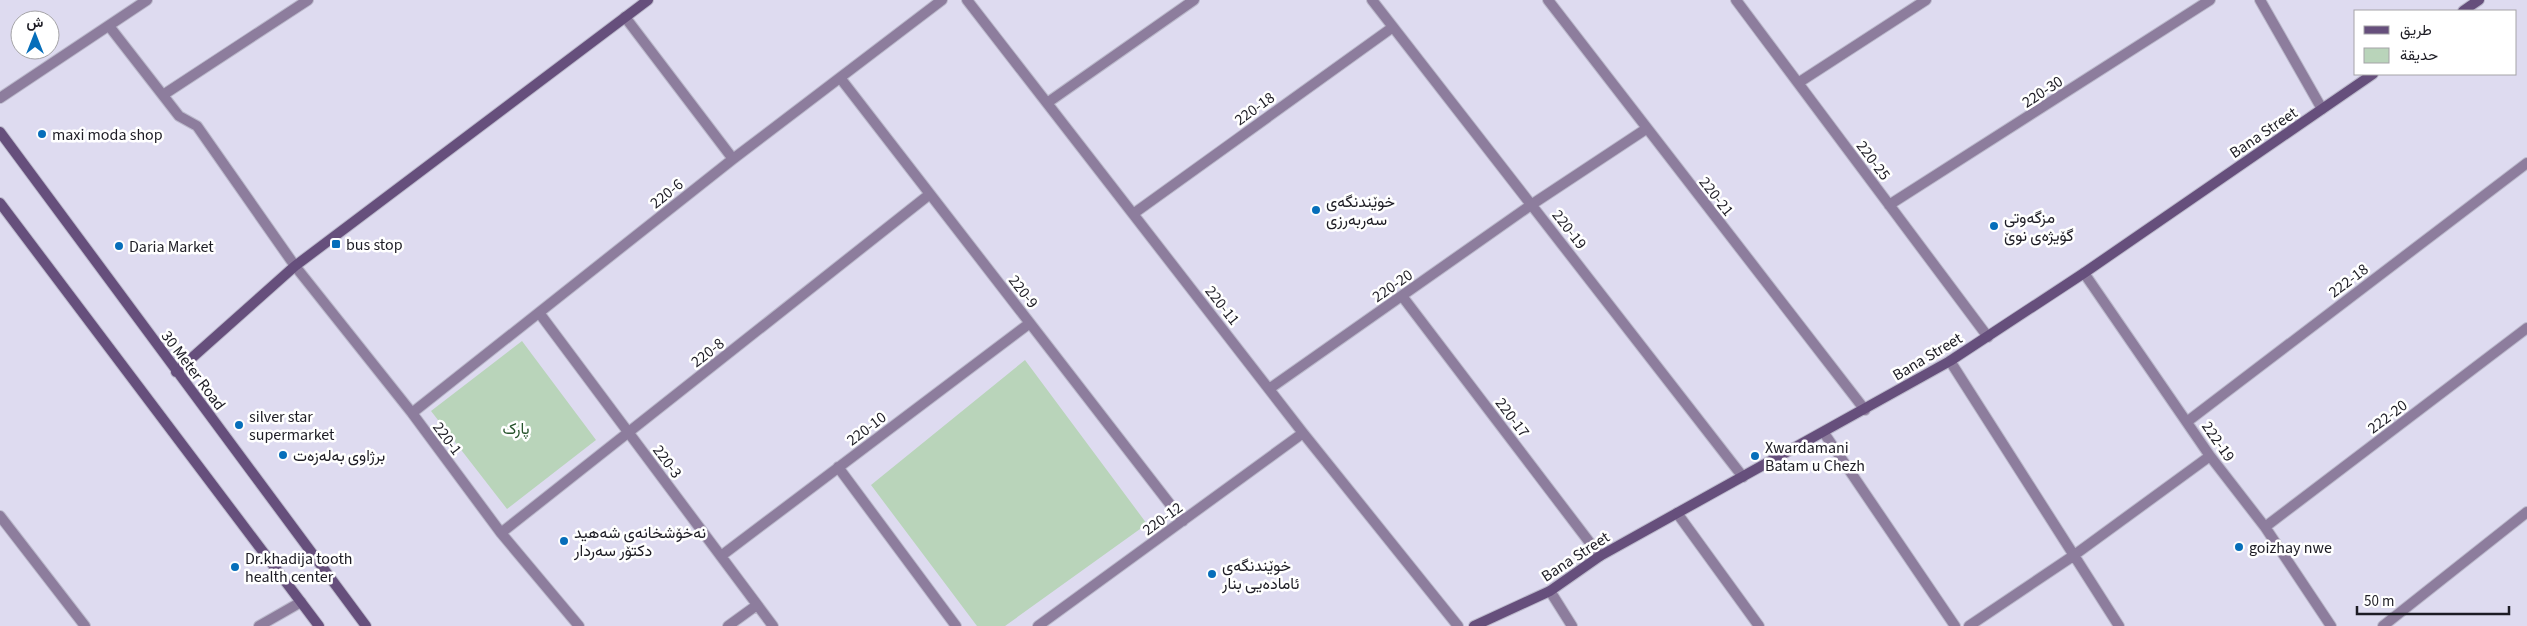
<svg xmlns="http://www.w3.org/2000/svg" width="2527" height="626" font-family="'Source Sans 3',Vazirmatn,sans-serif">
<rect width="100%" height="100%" fill="#dedbf0"/>
<path fill="#b9d4ba" d="M522 341 596 440 507 509 431 411Z
M1025 360 1147 524 1005 626H977L871 485Z"/>
<g fill="none" stroke-linecap="round" stroke-linejoin="round">
<defs>
<path id="street" d="M967 0 1303 433 1458 626
M1372 0 1743 477
M1548 0 1865 410
M1736 0 1988 337
M2260 0 2322 109
M625 17 733 159
M109 26 179 116 197 126 295 266 412 413 501 533 579 626
M841 79 1183 521
M1798 83 1926 0
M163 95 308 0
M0 98 147 0
M1047 103 1194 0
M1889 205 2210 0
M1133 214 1393 27
M2084 273 2210 456 2265 527 2331 626
M1402 296 1600 556
M540 314 773 626
M1950 361 2119 626
M1269 389 1531 205 1646 129
M412 413 733 159 942 0
M2188 421 2527 163
M1824 433 1955 626
M838 467 956 626
M1677 513 1759 626
M0 516 85 626
M2265 527 2527 328
M501 533 930 194
M721 556 1030 323
M1550 591 1572 626
M259 626 301 602
M728 626 757 605
M1038 626 1303 433
M1969 626 2073 556 2210 456
M2383 626 2527 512"/>
<path id="secondary" d="M2463 11 2479 0
M0 132 366 626
M0 203 319 626
M176 372 295 266 648 0
M1474 626 1550 591 1600 556 1950 361 2084 273 2373 74"/>
</defs>
<use href="#street" stroke="#bbb9cb" stroke-width="12"/>
<use href="#secondary" stroke="#bbb9cb" stroke-width="12"/>
<use href="#street" stroke="#8d7d9d" stroke-width="10"/>
<use href="#secondary" stroke="#664f7c" stroke-width="10"/>
</g>
<g fill="#066eba" stroke="#fff" stroke-width="2">
<circle cx="42" cy="134" r="5"/>
<circle cx="1316" cy="210" r="5"/>
<circle cx="1994" cy="226" r="5"/>
<rect x="331" y="239" width="10" height="10" rx="2.5"/>
<circle cx="119" cy="246" r="5"/>
<circle cx="239" cy="425" r="5"/>
<circle cx="283" cy="455" r="5"/>
<circle cx="1755" cy="456" r="5"/>
<circle cx="564" cy="541" r="5"/>
<circle cx="2239" cy="547" r="5"/>
<circle cx="235" cy="567" r="5"/>
<circle cx="1212" cy="574" r="5"/>
</g>
<g text-anchor="middle" stroke-width="5" stroke-linejoin="round" paint-order="stroke">
<g font-size="16" fill="#1d1c24" stroke="#fff">
<text transform="translate(2042 91) rotate(-33)" y="6">220-30</text>
<text transform="translate(1254 108) rotate(-36)" y="6">220-18</text>
<text transform="translate(2263 132) rotate(-34)" y="6">Bana Street</text>
<text transform="translate(1874 160) rotate(53)" y="6">220-25</text>
<text transform="translate(666 193) rotate(-39)" y="6">220-6</text>
<text transform="translate(1717 196) rotate(52)" y="6">220-21</text>
<text transform="translate(1570 229) rotate(52)" y="6">220-19</text>
<text transform="translate(2348 280) rotate(-37)" y="6">222-18</text>
<text transform="translate(1392 285) rotate(-35)" y="6">220-20</text>
<text transform="translate(1024 291) rotate(52)" y="6">220-9</text>
<text transform="translate(1223 305) rotate(52)" y="6">220-11</text>
<text transform="translate(707 352) rotate(-38)" y="6">220-8</text>
<text transform="translate(1927 356) rotate(-31)" y="6">Bana Street</text>
<text transform="translate(194 370) rotate(53)" y="6">30 Meter Road</text>
<text transform="translate(2387 416) rotate(-37)" y="6">222-20</text>
<text transform="translate(1513 417) rotate(53)" y="6">220-17</text>
<text transform="translate(866 428) rotate(-37)" y="6">220-10</text>
<text transform="translate(448 438) rotate(53)" y="6">220-1</text>
<text transform="translate(2219 441) rotate(55)" y="6">222-19</text>
<text transform="translate(668 461) rotate(53)" y="6">220-3</text>
<text transform="translate(1162 518) rotate(-36)" y="6">220-12</text>
<text transform="translate(1575 556) rotate(-33)" y="6">Bana Street</text>
</g>
<g font-size="16" fill="#1d1c24" stroke="#fff" text-anchor="start">
<text x="52" y="140">maxi moda shop</text>
<text x="1326" y="207">خوێندنگەی<tspan x="1326" dy="18">سەربەرزی</tspan></text>
<text x="2004" y="223">مزگەوتی<tspan x="2004" dy="18">گۆیژەی نوێ</tspan></text>
<text x="346" y="250">bus stop</text>
<text x="129" y="252">Daria Market</text>
<text x="249" y="422">silver star<tspan x="249" dy="18">supermarket</tspan></text>
<text x="1765" y="453">Xwardamani<tspan x="1765" dy="18">Batam u Chezh</tspan></text>
<text x="293" y="461">برژاوی بەلەزەت</text>
<text x="574" y="538">نەخۆشخانەی شەهید<tspan x="574" dy="18">دکتۆر سەردار</tspan></text>
<text x="2249" y="553">goizhay nwe</text>
<text x="245" y="564">Dr.khadija tooth<tspan x="245" dy="18">health center</tspan></text>
<text x="1222" y="571">خوێندنگەی<tspan x="1222" dy="18">ئامادەیی بنار</tspan></text>
</g>
<g font-size="16" fill="#28542d" stroke="#fff">
<text x="516" y="434">پارک</text>
</g>
</g>
<rect x="2354" y="10" width="162" height="65" fill="#ffffff" stroke="#a5a4a7"/>
<rect x="2364" y="26" width="25" height="8" fill="#664f7c" stroke="#a5a4a7"/>
<text x="2400" y="35" font-size="15" fill="#1d1c24">طريق</text>
<rect x="2364" y="48" width="25" height="15" fill="#b9d4ba" stroke="#a5a4a7"/>
<text x="2400" y="60" font-size="15" fill="#1d1c24">حديقة</text>
<g transform="translate(35 35)"><circle r="24" fill="#ffffff" stroke="#a5a4a7"/>
<path d="M0-4L9 19L0 12L-9 19Z" fill="#066eba"/>
<text y="-8" font-size="14" font-weight="bold" text-anchor="middle" fill="#1d1c24">ش</text>
</g>
<path d="M2357 606v8h152v-8" fill="none" stroke="#1d1c24" stroke-width="2.5"/>
<text x="2364" y="606" font-size="15" fill="#1d1c24" stroke="#ffffff" stroke-width="4" paint-order="stroke">50 m</text>
</svg>
